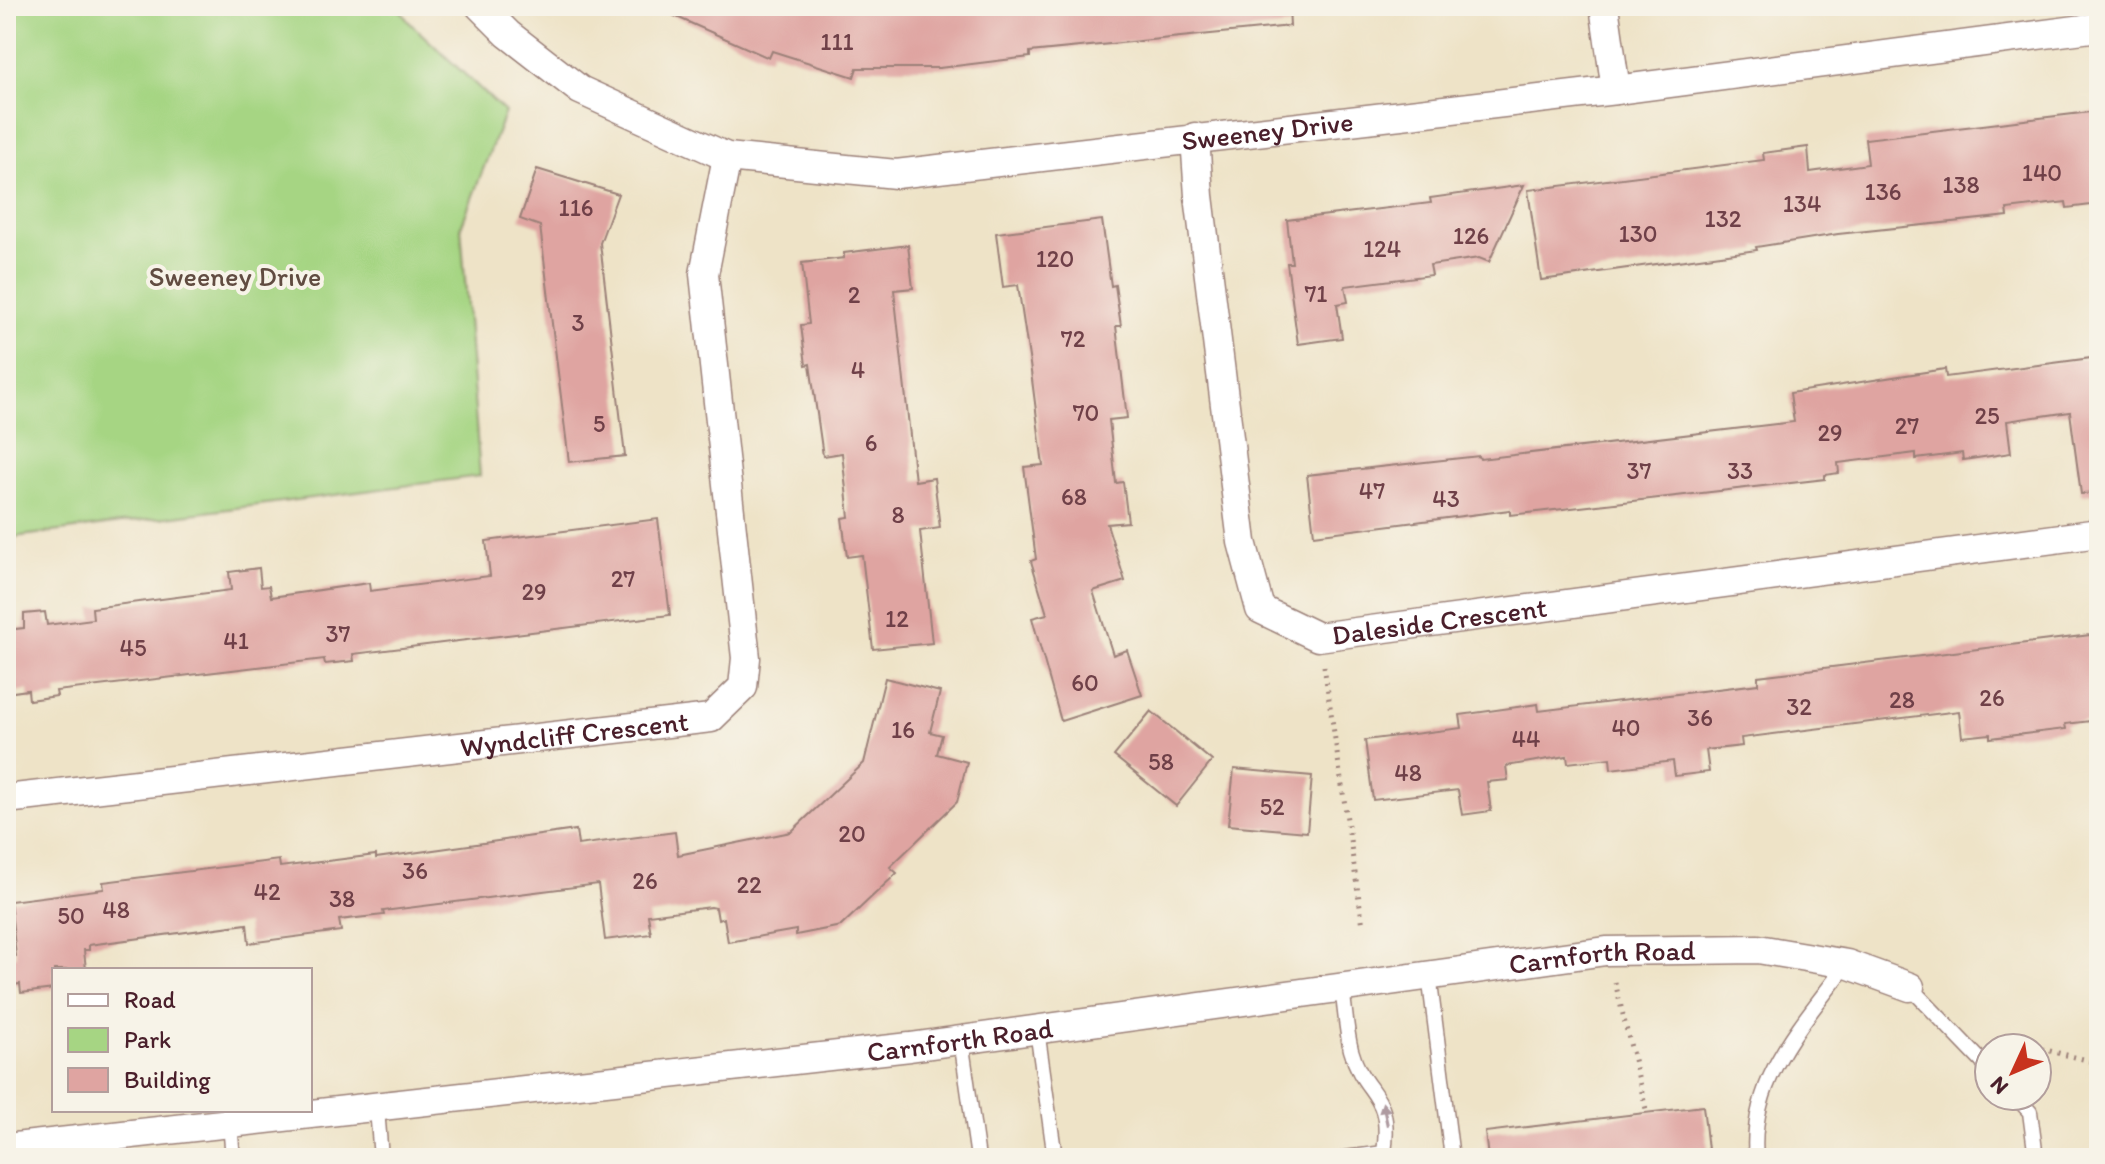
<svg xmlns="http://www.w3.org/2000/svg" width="2105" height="1164" font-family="Itim,sans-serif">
<rect width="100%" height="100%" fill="#f7f3e8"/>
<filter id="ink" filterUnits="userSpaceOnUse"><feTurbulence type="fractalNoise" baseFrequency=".0125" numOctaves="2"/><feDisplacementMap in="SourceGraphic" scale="16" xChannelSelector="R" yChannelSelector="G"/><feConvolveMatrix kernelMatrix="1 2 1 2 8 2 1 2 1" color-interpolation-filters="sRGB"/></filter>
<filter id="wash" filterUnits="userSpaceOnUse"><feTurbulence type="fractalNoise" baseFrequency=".006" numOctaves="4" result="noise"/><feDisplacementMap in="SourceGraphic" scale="32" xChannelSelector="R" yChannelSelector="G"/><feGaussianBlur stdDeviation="1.8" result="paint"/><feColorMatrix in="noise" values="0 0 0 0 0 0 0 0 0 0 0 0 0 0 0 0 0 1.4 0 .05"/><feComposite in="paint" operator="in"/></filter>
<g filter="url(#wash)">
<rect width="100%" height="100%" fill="#eee3c7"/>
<path fill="#a6d583" stroke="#787a57" stroke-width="2" d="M6 6H398L408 21 505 112 461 227 480 476 6 538Z"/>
<g id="blocks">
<path fill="#dfa4a1" d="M652 6H1289L1290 26 1030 52V57L939 68H857L854 77 772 51 769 58Z
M2099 111V204L2067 208 2066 202 2007 209 2008 216 1838 234 1756 247 1757 250 1541 280 1528 190 1764 160 1763 153 1808 147 1810 172 1868 164 1865 139Z
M537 169 618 194 600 243 625 456 569 462 540 226 520 219Z
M1524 185 1489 262 1479 258 1430 265 1432 275 1345 286 1348 302 1337 304 1342 338 1298 344 1287 263H1292L1287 220 1431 203 1430 198Z
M1102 220 1111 286 1115 285 1121 326H1116L1127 418 1109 420 1116 483 1123 482 1128 522 1107 524 1125 581 1093 591 1113 655 1127 650 1142 695 1061 721 1032 618 1047 614 1031 561 1036 559 1024 467 1043 465 1030 364 1018 285 1003 287 996 233Z
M908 245 913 288 894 290 915 481 934 478 940 528 920 531 932 643 873 649 862 555 847 557 842 518 849 517 842 453 823 456 810 364 806 365 801 325 809 324 802 263 844 258V253Z
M2099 357V493L2081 494 2070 412 2007 421 2011 453 1963 460 1962 453 1916 459V453L1838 463 1839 473 1825 475V479L1510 515V510L1314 535 1307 475 1479 456 1480 459 1794 422 1790 393 1945 369 1946 377Z
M658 519 670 615 353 654 354 661 325 664 324 659 56 691 57 696 29 700 28 690 6 693V630L24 628V614L45 612 47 625 93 619 92 608 231 590 229 572 259 568 261 587 269 586 271 597 369 583 370 591 490 576 486 541Z
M2099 634V720L2065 724 2066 729 1990 738V734L1962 737 1959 711 1741 738 1742 746 1706 750 1709 772 1675 776 1673 761 1611 769 1610 758 1568 763 1567 756 1506 766 1508 780 1487 782 1491 811 1462 815 1458 790 1373 800 1365 740 1462 728 1460 715 1538 704 1539 711 1758 684V676Z
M885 678 940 692 930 732 942 735 937 754 967 762 957 802 890 867 897 873 841 926 796 935V930L728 942 724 918 718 920 716 908 711 907 648 915 651 934 605 940 598 884 383 911 384 915 339 920 341 931 249 943 247 924 89 945V950H84L86 970H54V989L21 993 20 984 6 986V958L16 956 10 901 104 889 103 882 279 860 280 867 376 855V858L576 830 578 845 675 832 678 855 791 832 864 763Z
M1151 711 1212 761 1176 806 1114 756Z
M1234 769 1312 776 1307 832 1228 825Z
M1703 1106 1709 1158H1488L1485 1132Z"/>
</g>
</g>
<g filter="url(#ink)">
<use href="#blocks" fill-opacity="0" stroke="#9c8179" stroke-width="2"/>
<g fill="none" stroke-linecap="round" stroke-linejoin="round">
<defs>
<path id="service" d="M1429 975 1452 1158
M1910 987 1989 1069
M1342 988C1345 1008 1346 1030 1351 1050 1364 1098 1393 1090 1384 1153L1345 1158
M1037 1030 1055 1158
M961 1040 978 1158
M2015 1096 2030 1112 2036 1158
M377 1109 381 1158
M230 1124 233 1158
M1756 1158C1748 1080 1804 1022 1847 964"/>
<g id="minor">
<path id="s1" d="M480 6 508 34 580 90 727 157 896 174 1616 90 2099 27"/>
<path d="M1604 6 1616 90"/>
<path id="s2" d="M1195 137 1199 196 1242 542 1260 609 1318 637 2099 533"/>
<path id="s3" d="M6 799 711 718 743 687 746 658 704 274 727 157"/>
<path id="s4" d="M6 1148 910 1047 1606 951 1758 949 1847 964 1910 987"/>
</g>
</defs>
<use href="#service" stroke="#9c8179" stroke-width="17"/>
<use href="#minor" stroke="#9c8179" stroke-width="31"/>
<path stroke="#9c8179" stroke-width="5" stroke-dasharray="2 6" stroke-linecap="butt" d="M1324 666 1363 926
M1615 982 1647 1113
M2042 1049 2099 1063"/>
<use href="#service" stroke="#fff" stroke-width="14"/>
<use href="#minor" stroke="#fff" stroke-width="28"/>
</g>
<defs><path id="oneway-solid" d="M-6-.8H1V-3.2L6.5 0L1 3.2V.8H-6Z" transform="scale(2)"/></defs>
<use fill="#ae9aa0" href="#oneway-solid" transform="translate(1385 1114) rotate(-102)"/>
</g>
<g text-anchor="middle" stroke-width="8" stroke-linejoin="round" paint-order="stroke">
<g font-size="24" fill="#6f4048">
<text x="837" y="50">111</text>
<text x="2042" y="181">140</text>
<text x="1961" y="193">138</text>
<text x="1883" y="200">136</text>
<text x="1802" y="212">134</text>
<text x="576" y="216">116</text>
<text x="1723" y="227">132</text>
<text x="1638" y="242">130</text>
<text x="1471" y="244">126</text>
<text x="1382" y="257">124</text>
<text x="1055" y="267">120</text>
<text x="1316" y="302">71</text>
<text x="854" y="303">2</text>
<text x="578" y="331">3</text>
<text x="1073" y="347">72</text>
<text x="858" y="378">4</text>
<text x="1086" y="421">70</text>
<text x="1987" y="424">25</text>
<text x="599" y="432">5</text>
<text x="1907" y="434">27</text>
<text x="1830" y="441">29</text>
<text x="871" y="451">6</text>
<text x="1639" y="479">37</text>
<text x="1740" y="479">33</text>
<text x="1372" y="499">47</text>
<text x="1074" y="505">68</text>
<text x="1446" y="507">43</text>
<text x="898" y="523">8</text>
<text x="623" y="587">27</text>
<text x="534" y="600">29</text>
<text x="897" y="627">12</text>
<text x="338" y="642">37</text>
<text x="236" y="649">41</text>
<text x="133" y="656">45</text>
<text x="1085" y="691">60</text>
<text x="1992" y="706">26</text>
<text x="1902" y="708">28</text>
<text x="1799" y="715">32</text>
<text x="1700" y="726">36</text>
<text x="1626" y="736">40</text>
<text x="903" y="738">16</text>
<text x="1526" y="747">44</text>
<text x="1161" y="770">58</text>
<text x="1408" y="781">48</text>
<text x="1272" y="815">52</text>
<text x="852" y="842">20</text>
<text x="415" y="879">36</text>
<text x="645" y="889">26</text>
<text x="749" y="893">22</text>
<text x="267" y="900">42</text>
<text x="342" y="907">38</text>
<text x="116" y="918">48</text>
<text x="71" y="924">50</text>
</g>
<g font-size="28" fill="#4a1f2b" stroke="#f7f3e8">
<text dy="10" stroke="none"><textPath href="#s1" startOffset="836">Sweeney Drive</textPath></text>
<text dy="10" stroke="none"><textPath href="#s2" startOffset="664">Daleside Crescent</textPath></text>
<text dy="10" stroke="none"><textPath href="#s3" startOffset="572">Wyndcliff Crescent</textPath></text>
<text dy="10" stroke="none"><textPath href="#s4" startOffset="1608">Carnforth Road</textPath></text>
<text dy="10" stroke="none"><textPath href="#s4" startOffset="960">Carnforth Road</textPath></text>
</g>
<g font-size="28" fill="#614c41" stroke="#f7f3e8">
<text x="235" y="286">Sweeney Drive</text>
</g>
</g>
<rect width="2105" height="1164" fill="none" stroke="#f7f3e8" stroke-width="32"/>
<rect x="52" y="968" width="260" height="144" fill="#f7f3e8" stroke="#b29e9c" stroke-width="2"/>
<rect x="68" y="994" width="40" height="12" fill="#ffffff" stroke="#b29e9c" stroke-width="2"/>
<text x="124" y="1008" font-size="24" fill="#4a1f2b">Road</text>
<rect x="68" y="1028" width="40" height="24" fill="#a6d583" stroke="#b29e9c" stroke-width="2"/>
<text x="124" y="1048" font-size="24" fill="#4a1f2b">Park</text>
<rect x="68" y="1068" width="40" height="24" fill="#dfa4a1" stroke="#b29e9c" stroke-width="2"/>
<text x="124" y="1088" font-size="24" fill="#4a1f2b">Building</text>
<g transform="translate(2013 1072) rotate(226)"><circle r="38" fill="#f7f3e8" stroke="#b29e9c" stroke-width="2"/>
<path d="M0-6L14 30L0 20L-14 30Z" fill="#c8321e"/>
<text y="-12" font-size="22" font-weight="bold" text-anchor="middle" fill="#4a1f2b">N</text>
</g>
</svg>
